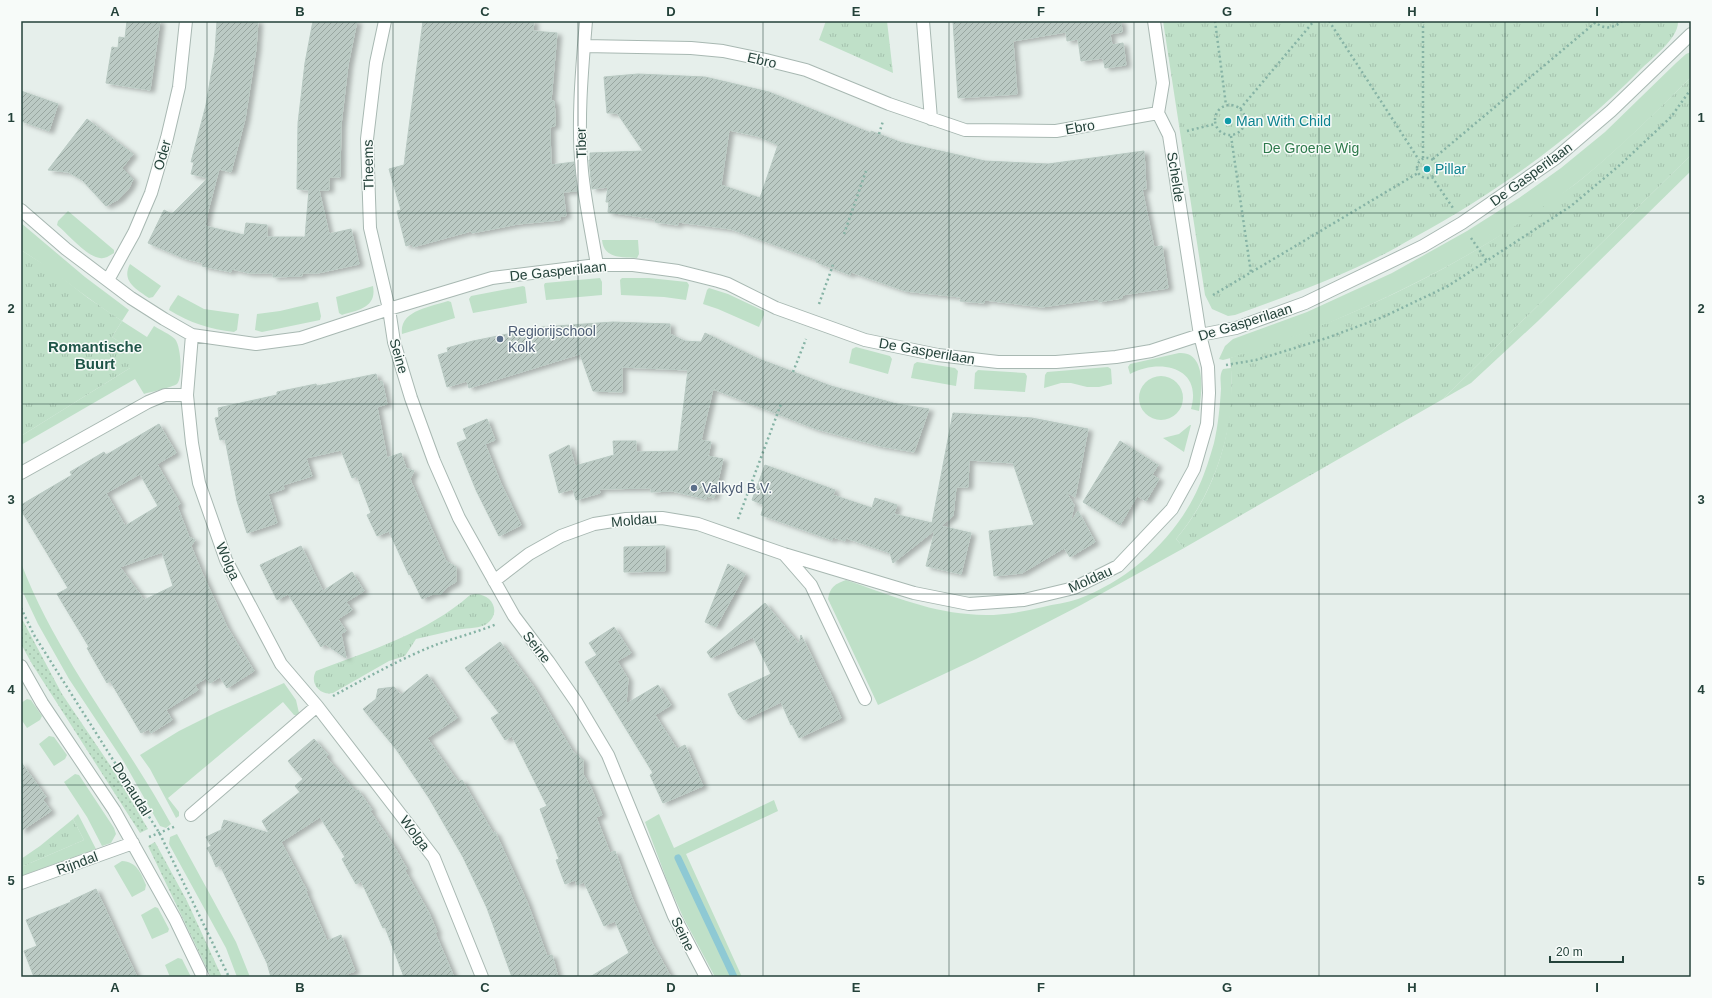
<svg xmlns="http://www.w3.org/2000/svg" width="1712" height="998" font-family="Arial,sans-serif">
<defs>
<pattern id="park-tufts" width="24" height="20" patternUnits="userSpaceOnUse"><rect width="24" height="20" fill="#bfe0c8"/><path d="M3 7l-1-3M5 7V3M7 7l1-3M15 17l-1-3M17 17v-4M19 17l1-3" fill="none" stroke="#a4c1ad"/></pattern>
<pattern id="garden-dots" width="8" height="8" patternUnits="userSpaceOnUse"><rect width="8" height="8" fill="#bfe0c8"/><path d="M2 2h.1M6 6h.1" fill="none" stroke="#a4c1ad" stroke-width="1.8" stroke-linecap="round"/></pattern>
<pattern id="building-hatch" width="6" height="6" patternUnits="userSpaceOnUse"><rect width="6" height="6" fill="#bbcac4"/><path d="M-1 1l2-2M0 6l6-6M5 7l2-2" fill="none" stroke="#98a6a0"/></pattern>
<filter id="shadow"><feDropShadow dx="4.5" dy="2.5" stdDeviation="2" flood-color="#0004"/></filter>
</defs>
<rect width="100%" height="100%" fill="#e6efeb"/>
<path fill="#bfe0c8" d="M1691 52V77C1656 112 1621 147 1583 178 1522 227 1447 269 1376 302 1326 325 1276 346 1223 360L1219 359 1225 346 1233 339 1307 312 1392 273 1467 231 1519 198 1561 168 1605 132 1676 63 1686 54Z
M1691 155V171L1538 321 1471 383 1443 399Z
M68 211 114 250V253C109 256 105 259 100 258 87 257 67 233 57 225L58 221Z
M21 223 85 277 129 310 122 321 147 337 154 326C160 330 170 334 175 339 181 346 183 378 177 384 173 387 151 392 144 394L135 379 21 445V436L130 368 127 347 112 337 122 321C87 299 56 272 21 250Z
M602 240H638L639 254 637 258C622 257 604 259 602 240Z
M130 264 161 286 153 297 149 298C136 289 121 281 130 264Z
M600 278 602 282V295L546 300 544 285 545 283Z
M622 278H649L687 282 689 285 686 300 664 297 621 295 620 280Z
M373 286C377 308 358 310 342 315L339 313 336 297Z
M523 286 525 287 527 303 473 313 469 299 471 296Z
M709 288 728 294 764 311V315L759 327 718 309 703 304 707 290Z
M178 295 204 309 239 314 237 330 234 332C210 329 190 323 169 310L170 307Z
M448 301 451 302 455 318 402 334C399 310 431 307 448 301Z
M318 302 321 316 320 320 262 332 255 330 257 314 280 311Z
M856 347 890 356 892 359 888 374 849 363 852 349Z
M1179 353C1207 351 1202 392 1199 411L1191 409C1203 367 1160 358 1130 374L1128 367 1130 364Z
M917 362 955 368 958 371 956 386 911 378 914 364Z
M1108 367 1111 369 1112 384 1099 387H1087L1071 383H1061L1044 388 1045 375 1047 372Z
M1231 368C1231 378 1232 389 1232 399 1228 449 1209 500 1176 539L1184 548 1081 605 976 659 878 705 828 599C830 587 835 584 846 580 885 593 926 611 968 614 993 617 1018 613 1043 607 1054 604 1067 603 1078 599 1130 580 1177 537 1199 486 1205 473 1210 457 1214 443 1218 426 1220 406 1221 389 1221 382 1219 375 1223 369Z
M978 370 1025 373 1027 376 1025 392 974 389 975 373Z
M1139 398a22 22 0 1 1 44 0a22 22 0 1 1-44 0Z
M1190 425H1191L1184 452 1163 438 1179 434Z
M21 563C58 659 122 735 171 824L166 828 160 826 124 762 69 679 38 624 21 588Z
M284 683 296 700 299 713 298 715H294L283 702 168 798 179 812V816L176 818 150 769 140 755 179 731 217 712Z
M27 699 31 700 42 716 40 720 27 728 21 719V703Z
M49 736 54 737 67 755 65 759 54 766 39 744Z
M75 774 79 775 114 828 116 834 111 843 102 846 87 817 64 782Z
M774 800 778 811 686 854 742 977H715L683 917 668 883 645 822 659 814 674 848Z
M78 814 96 849 21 876V867L84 840 73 819Z
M177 834 236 942 250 977H237L226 948 169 844 170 837Z
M122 861C137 862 141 873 146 885L145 890 132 897 114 866Z
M155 907 158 908 169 929 168 932 152 939 141 915Z
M178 958 182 959 191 977H170L165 965Z"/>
<path fill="url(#park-tufts)" d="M826 21H887L893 73 819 40Z
M1163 21H1678C1679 38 1652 58 1640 70 1574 137 1496 193 1413 238 1399 246 1385 254 1370 261 1327 282 1281 298 1235 315L1228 316 1212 309 1205 295Z
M1691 77V155L1443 399 1184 548 1176 539C1218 490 1237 422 1230 358 1341 323 1448 274 1544 206 1557 196 1571 188 1583 178 1621 146 1656 112 1691 77Z
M21 250 51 269 88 298 122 321 112 337C127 347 132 348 130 368L21 436Z
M475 594C494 594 502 615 485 625 476 629 464 628 455 630 442 633 429 636 416 639L405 656 389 661 333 693C320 696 309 683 316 671 369 651 427 633 470 595Z
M73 819 84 840 21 867V859L40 846Z"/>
<path fill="url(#garden-dots)" d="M21 617 62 694 112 768 148 829 140 833 32 664 21 644Z
M155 842 187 901 222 977H211L148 846Z"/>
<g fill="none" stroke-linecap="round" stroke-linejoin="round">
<path stroke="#8ec9d4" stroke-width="7" d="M678 858 734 977"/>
</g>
<path fill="url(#building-hatch)" stroke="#b8c9c2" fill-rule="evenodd" filter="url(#shadow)" d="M127 21H160L150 90 106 83 112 47 118 48 119 37 125 38Z
M217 21H258L256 49 245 119 231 172 219 169 207 215 205 226 244 235 246 223 267 225V237H305L309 190 297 189 298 123 305 63 313 21H357L348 65 341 125 340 177H329V190H319L329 234 351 229 359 264 318 273H302V276L273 277V273H249L232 269 231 272 202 266 203 263 183 258 148 243 164 210 172 214 208 178 191 174 194 162H191L206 105 215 52Z
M423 21H534L533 31 557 33 551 101H554L555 114V126L550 127 551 165 574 162 577 191 563 192 566 216H560V220L518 224 472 233 471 231 413 247 412 244 406 246 397 211 401 210 389 169 404 165Z
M953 21H1121L1122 32 1110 34 1112 45 1123 43 1126 65 1105 68 1103 58 1081 61 1078 39 1067 41 1066 32 1013 41 1017 94 958 98Z
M638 74 705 77 769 92 871 133V131L900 142 985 161 1048 164 1144 151 1146 189H1142L1154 247 1162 246 1168 288 1122 295V298L1110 300 1099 302 1098 299 1042 307 985 300 984 303 960 301 961 297 905 291 851 272 850 275 816 262V260L731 229 678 222V225L655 222V219L608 212 609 202H606L608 187 592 189 589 160H590V153L643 151 617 113H607L604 77ZM729 130 757 136 778 145 760 198 721 185Z
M21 91 58 104 49 131 21 121Z
M87 119 133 154 122 168 133 179 129 188 119 199 106 206 82 180 68 172 48 170Z
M613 322 670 324V334L685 341 701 342 705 333 759 359 831 386 897 404 929 409 914 452 880 446 816 429 713 389 701 440 711 442 708 456 723 459 714 498 706 496V499L672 491 651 492V488L599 489 600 493 576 500 573 489 559 493 549 455 569 445 575 466 614 455 613 441H636V452L678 451 688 370 622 367V392L593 391 580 354 469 388 467 381 447 387 438 355 448 352 447 348 473 341 542 327Z
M376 374 378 382 382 381 387 404 377 407 387 458 401 453 406 468 414 471 410 479 428 521 446 561 456 567V582L447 587 441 594H433L422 599 410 574 409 575 389 531 377 536 367 515 371 513 357 476 352 478 341 450 306 458 312 476 283 485 284 489 268 494 277 523 247 533 237 501 225 439 220 440 215 418 219 417 218 408 277 395V392L316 384 317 386Z
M953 413 1032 418 1088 429 1075 497 1066 492 1074 505 1070 524 1078 511 1095 542 1070 557 1064 548 1022 573 994 576 989 531 1034 525 1013 463 969 460 968 487H956L953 516 941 526 971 533 961 574 926 566 935 530 893 563 890 553 846 538 845 541 833 537 832 540 761 515 764 505 752 500 765 465 835 490 833 495 872 508 875 498 897 505 894 514 932 523Z
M487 419 495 440 485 444 501 484 521 525 499 536 476 490 457 443 467 439 463 429Z
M159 424 176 453 157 464 180 504 177 506 189 537 195 540 191 546 202 573 227 627 254 671 227 688 220 677 210 683 206 678 195 685 198 690 166 710 172 720 151 733 149 729 141 733 110 681 107 683 87 648 89 647 57 594 68 588 21 510V505L72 475 70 472 104 452 106 455ZM140 474 158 506 125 526 106 493ZM162 552 173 586 144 600 120 567Z
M1120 441 1158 465 1152 475 1159 479 1146 501 1137 496 1120 525 1083 502Z
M301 546 323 591 352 572 364 591 346 602 352 610 338 619 346 631 341 634 346 658 325 644 321 647 288 594 277 600 260 565Z
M665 546V571L624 572V547Z
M728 564 745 574 716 627 705 622Z
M765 603 799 644 801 635 828 690H829L841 718 799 738 792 724 791 725 781 702 744 720 738 714 728 694 771 674 753 637 711 658 707 652Z
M614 627 631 653 617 661 628 679 626 704 658 685 671 705 655 715 677 749 685 745 703 786 663 803 650 775 653 773 585 662 597 655 589 643Z
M500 642 533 686 573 752 583 760V774L591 788 602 815 596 817 610 853 615 851 632 898 652 943 671 977H590L629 953 615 921 604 926 584 882 577 885 575 880 565 884 556 860 559 859 540 809 547 806 512 736 505 740 491 718 499 713 465 668Z
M427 674 457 718 427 738 458 782 462 780 493 833 495 832 527 902 547 956 552 955 558 977H512L487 908 463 857 429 798 396 749 363 709 376 699 378 689 394 687 401 695Z
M314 739 328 755 326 757 349 784 356 791 358 790 372 810 370 811 393 845 407 869 405 871 429 913 437 932 435 933 454 977H404L385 927 383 928 361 881 356 884 342 859 345 857 320 817 281 842 307 891 306 892 327 941 341 935 355 971 341 977H271L267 963 220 865 216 867 212 857 207 848 211 846 206 837 221 830 224 820 269 833 262 821 300 792 295 786 303 779 288 761Z
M21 762 46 797 43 800 51 811 21 831Z
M96 889 137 977H34L24 951 37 946 26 920 71 902 70 901Z"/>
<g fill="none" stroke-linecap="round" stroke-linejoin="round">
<defs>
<path id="minor" d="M385 21 376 63 367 139 370 228 389 309 394 342 411 398 434 461 459 518 514 616 548 661 577 703 608 755 674 916 706 977
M586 21C582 69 577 123 582 171 585 202 592 234 597 265
M923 21 931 119
M584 46 691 48 723 51 766 60 806 70 889 104 965 130 1056 131 1158 113
M21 210 66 249 131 298 164 319 192 335 256 344 301 338 389 309 492 278 597 265H633L678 271 718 281 728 284 776 308 865 340 938 355 998 362H1056L1116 357 1151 351 1200 335 1236 328 1305 303 1423 246 1462 223 1556 158 1611 111 1691 34
M108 280 134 233 151 193 167 138 179 87 186 21
M192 335 187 395 192 443 199 483 226 560 281 664 317 706 434 858 482 977
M21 473 148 402 165 395H187
M784 554 811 585 865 699
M494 581 529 554 561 536 594 524 626 519 662 518 698 524 784 554 914 593 969 604 1024 600 1074 588 1118 566 1172 509 1194 469 1207 424 1209 393 1208 367 1200 335 1169 135 1158 113 1163 83 1154 21
M21 666 42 703 114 810 175 919 203 977
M191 815 317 706
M21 883 133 843"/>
</defs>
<use href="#minor" stroke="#a8b8b2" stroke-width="14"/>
<path stroke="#86b3a5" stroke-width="2.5" stroke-dasharray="2 3" stroke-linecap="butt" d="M1215 21 1226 105
M1329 21 1419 160
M1594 21C1603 30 1613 29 1622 21
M1215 120a15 15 0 1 1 30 0a15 15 0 1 1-30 0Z
M1240 109 1314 21
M1187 131 1215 124
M879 134 883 121
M1231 136 1251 273
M1417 168a10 10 0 1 1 20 0a10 10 0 1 1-20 0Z
M1423 158V21
M1433 159 1596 22
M1432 177 1453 208
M844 234 866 171
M1471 238 1487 261
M1213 295 1418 173
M819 304 833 265
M1226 365 1256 360 1327 338 1383 317 1448 286 1571 206 1621 164 1671 117 1691 89
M793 372 806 339
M738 519 781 404
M21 608 34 635 160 834 229 977
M333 696C366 678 404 657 438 644 458 637 477 632 497 624
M149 837 176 826"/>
<use href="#minor" stroke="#fff" stroke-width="12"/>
</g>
<path fill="none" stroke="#24423a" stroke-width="1" stroke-opacity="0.55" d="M207 21V977M393 21V977M578 21V977M763 21V977M949 21V977M1134 21V977M1319 21V977M1505 21V977M21 213H1691M21 404H1691M21 594H1691M21 785H1691"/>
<g fill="#0f9aa8" stroke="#f7fbf9" stroke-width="1.5">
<circle cx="1228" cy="121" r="4"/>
<circle cx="1427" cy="169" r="4"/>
</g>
<g fill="#5c6f8a" stroke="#f7fbf9" stroke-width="1.5">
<circle cx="500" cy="339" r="4"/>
<circle cx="694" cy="488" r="4"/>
</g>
<g text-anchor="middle" stroke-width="3" stroke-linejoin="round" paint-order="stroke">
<g font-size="14" fill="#24423a" stroke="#f7fbf9">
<text transform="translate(762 60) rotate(13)" y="5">Ebro</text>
<text transform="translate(1080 127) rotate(-10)" y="5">Ebro</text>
<text transform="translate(581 143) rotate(-91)" y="5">Tiber</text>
<text transform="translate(162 155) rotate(-74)" y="5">Oder</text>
<text transform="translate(368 165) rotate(-91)" y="5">Theems</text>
<text transform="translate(1531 174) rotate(-36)" y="5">De Gasperilaan</text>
<text transform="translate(1176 177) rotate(81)" y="5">Schelde</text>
<text transform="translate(558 271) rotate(-6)" y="5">De Gasperilaan</text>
<text transform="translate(1245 322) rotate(-17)" y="5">De Gasperilaan</text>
<text transform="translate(927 351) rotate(10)" y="5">De Gasperilaan</text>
<text transform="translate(399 356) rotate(74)" y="5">Seine</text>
<text transform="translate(634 520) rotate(-5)" y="5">Moldau</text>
<text transform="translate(228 561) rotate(66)" y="5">Wolga</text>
<text transform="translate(1090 579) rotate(-24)" y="5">Moldau</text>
<text transform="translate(537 647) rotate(52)" y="5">Seine</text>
<text transform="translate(132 789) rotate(58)" y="5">Donaudal</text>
<text transform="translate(415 833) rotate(53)" y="5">Wolga</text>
<text transform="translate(77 863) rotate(-20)" y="5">Rijndal</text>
<text transform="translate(683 934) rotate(64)" y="5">Seine</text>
</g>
<g font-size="14" fill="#0d838f" stroke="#f7fbf9" text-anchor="start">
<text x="1236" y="126">Man With Child</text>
<text x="1435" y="174">Pillar</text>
</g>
<g font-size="14" fill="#2d7a4b" stroke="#f7fbf9">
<text x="1311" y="153">De Groene Wig</text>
</g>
<g font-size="14" fill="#4e5e75" stroke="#f7fbf9" text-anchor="start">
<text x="508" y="336">Regiorijschool<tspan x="508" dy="16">Kolk</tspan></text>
<text x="702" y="493">Valkyd B.V.</text>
</g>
<g font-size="15" font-weight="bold" fill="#1f5548" stroke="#f7fbf9">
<text x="95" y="352">Romantische<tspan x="95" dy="17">Buurt</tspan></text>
</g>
</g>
<rect width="1712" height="998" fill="none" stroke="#f7fbf9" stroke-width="44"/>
<path d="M1550 956v6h73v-6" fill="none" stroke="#24423a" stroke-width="2"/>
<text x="1556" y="956" font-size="12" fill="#24423a" stroke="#f7fbf9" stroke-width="3" paint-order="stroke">20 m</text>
<rect x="22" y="22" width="1668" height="954" fill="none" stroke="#24423a" stroke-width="1.5"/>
<g font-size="13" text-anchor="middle" font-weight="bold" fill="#24423a">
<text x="115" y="16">A</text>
<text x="300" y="16">B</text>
<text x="485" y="16">C</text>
<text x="671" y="16">D</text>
<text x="856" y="16">E</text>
<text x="1041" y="16">F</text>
<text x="1227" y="16">G</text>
<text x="1412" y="16">H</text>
<text x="1597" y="16">I</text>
<text x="11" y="122">1</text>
<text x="1701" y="122">1</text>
<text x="11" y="313">2</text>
<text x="1701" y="313">2</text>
<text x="11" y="504">3</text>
<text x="1701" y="504">3</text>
<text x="11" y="694">4</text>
<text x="1701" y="694">4</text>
<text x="11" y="885">5</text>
<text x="1701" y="885">5</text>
<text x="115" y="992">A</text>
<text x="300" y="992">B</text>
<text x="485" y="992">C</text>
<text x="671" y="992">D</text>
<text x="856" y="992">E</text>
<text x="1041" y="992">F</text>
<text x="1227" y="992">G</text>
<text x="1412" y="992">H</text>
<text x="1597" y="992">I</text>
</g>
</svg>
